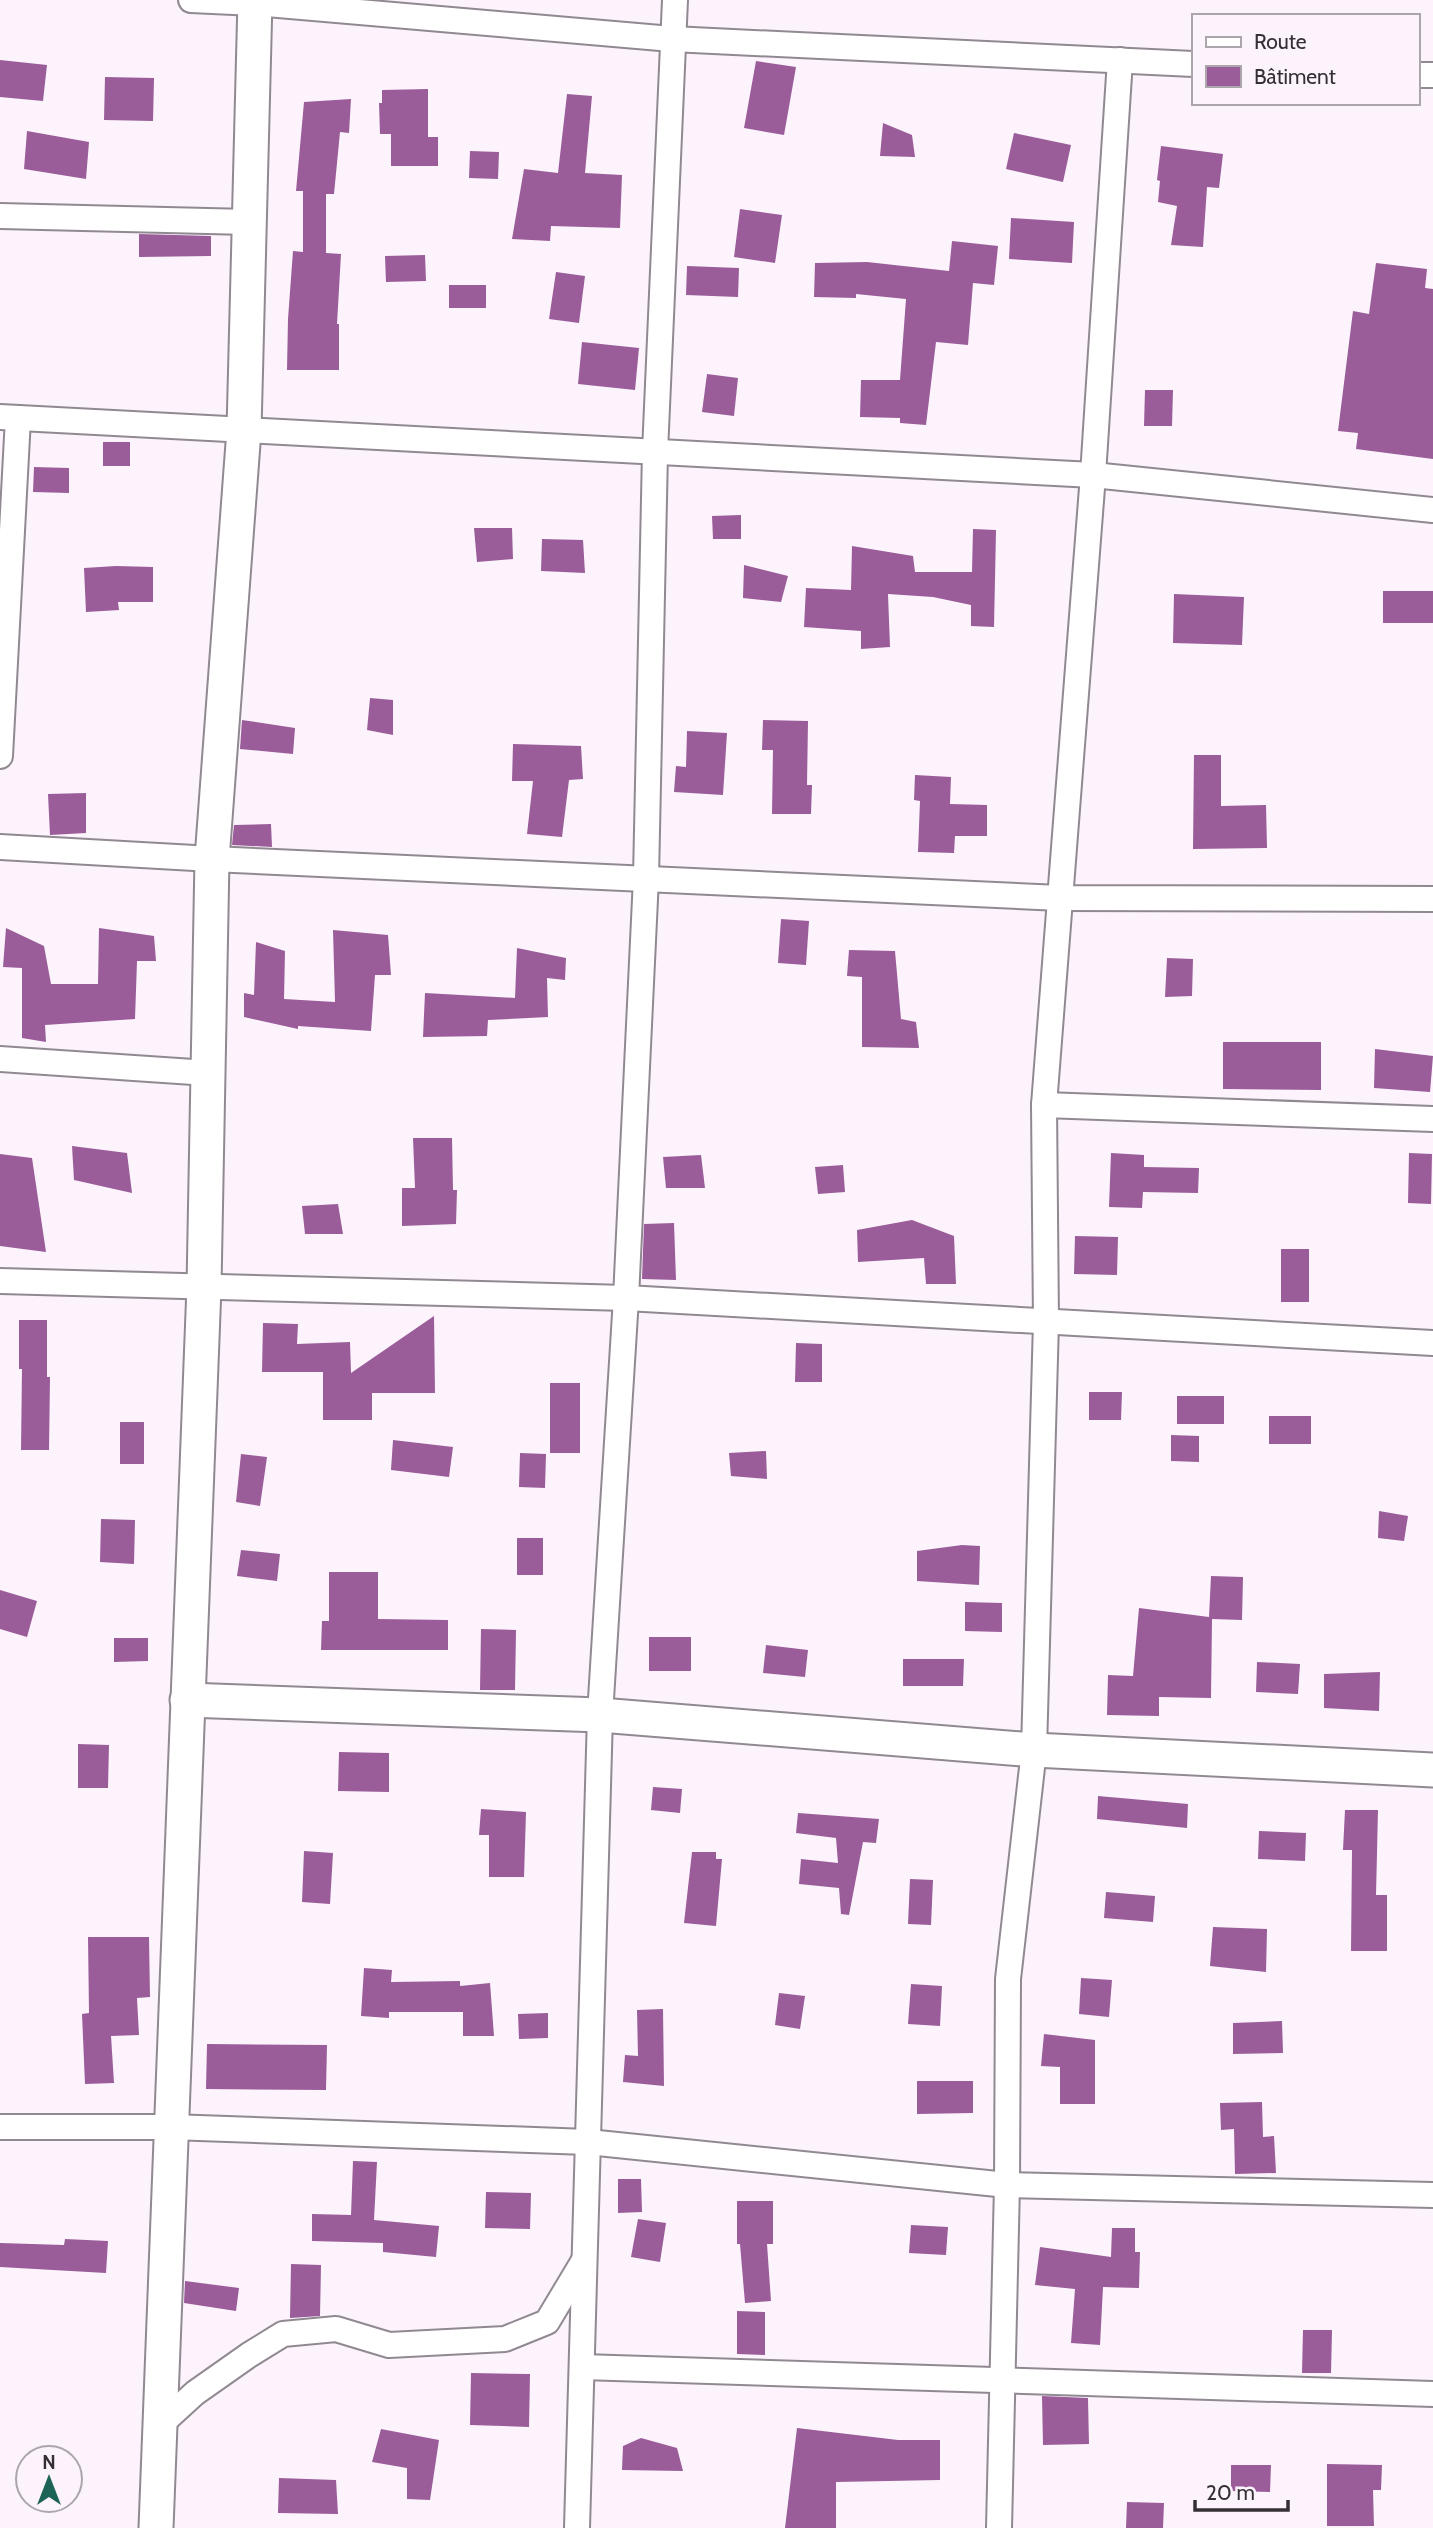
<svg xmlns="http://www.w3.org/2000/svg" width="1433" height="2528" font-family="Cabin,sans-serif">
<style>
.building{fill:#9a5d99}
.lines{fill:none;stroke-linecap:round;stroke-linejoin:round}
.street-casing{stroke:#918991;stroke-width:28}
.secondary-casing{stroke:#918991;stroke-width:37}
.street{stroke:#fff;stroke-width:24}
.secondary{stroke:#fff;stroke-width:33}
</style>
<rect width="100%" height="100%" fill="#fcf3fc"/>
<g class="building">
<polygon points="0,60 47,65 43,101 0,97"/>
<polygon points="756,61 796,67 784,135 744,128"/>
<polygon points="105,77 154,78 153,121 104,120"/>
<polygon points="428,89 428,137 438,137 438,166 391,166 391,134 380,134 379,103 382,103 382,90"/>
<polygon points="567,94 592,96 585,173 622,175 620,228 551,226 550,241 512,239 524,169 558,173"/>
<polygon points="351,99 349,133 340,132 334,194 326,194 326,253 341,254 337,324 339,324 339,370 287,370 288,319 293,251 303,252 303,191 296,191 304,102"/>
<polygon points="883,123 912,135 915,157 880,156"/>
<polygon points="27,131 89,142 86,179 24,169"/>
<polygon points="1014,133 1071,145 1063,182 1006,169"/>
<polygon points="1161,146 1223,154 1219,188 1207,187 1203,247 1171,245 1177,206 1158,202 1160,181 1157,180"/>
<polygon points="470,151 499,152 498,179 469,178"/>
<polygon points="740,209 782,215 775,263 734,257"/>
<polygon points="1011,218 1074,222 1072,263 1009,259"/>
<polygon points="139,234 211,236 211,256 139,257"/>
<polygon points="952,241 998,246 994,285 973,283 968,345 936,342 926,425 900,423 900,418 860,417 861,380 900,380 906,299 856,294 856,298 814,297 815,263 867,262 949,271"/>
<polygon points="425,255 426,281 386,282 385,256"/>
<polygon points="1376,263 1427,269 1425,288 1433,289 1433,459 1356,449 1358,433 1338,431 1353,311 1369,314"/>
<polygon points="687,266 739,268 738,297 686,295"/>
<polygon points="556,272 585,276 579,323 549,319"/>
<rect x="449" y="285" width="37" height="23"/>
<polygon points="582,342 639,348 635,390 578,384"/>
<polygon points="707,374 738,378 734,416 702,412"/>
<polygon points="1145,390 1173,390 1172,426 1144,426"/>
<rect x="103" y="442" width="27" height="24"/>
<polygon points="34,467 69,468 69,493 33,492"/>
<polygon points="741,515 741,539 713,539 712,516"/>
<polygon points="474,528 512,528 513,559 477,562"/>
<polygon points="973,529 996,530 994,627 971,626 971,605 933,597 888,594 890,647 861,649 861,631 804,627 806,588 851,590 852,546 913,556 915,572 972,572"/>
<polygon points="542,539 583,540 585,573 541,571"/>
<polygon points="744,565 788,576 781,602 743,598"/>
<polygon points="116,566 153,567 153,602 118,602 119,610 86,612 84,568"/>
<rect x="1383" y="591" width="50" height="32"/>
<polygon points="1174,594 1244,597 1242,645 1173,643"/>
<polygon points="370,698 393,700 393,735 367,730"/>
<polygon points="242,720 295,728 293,754 240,749"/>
<polygon points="763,720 808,721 807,785 812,785 811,814 772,814 773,750 762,750"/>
<polygon points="687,731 727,733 723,795 674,792 676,766 686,767"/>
<polygon points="513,744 581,746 583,779 569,780 562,837 527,834 533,781 512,781"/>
<polygon points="1194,755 1221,755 1221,806 1266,805 1267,848 1193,849"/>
<polygon points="915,775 951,777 950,804 987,805 987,836 955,836 954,853 918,852 920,801 914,800"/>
<polygon points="86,793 86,833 50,835 48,794"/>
<polygon points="271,824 272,847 232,845 234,825"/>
<polygon points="781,919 809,921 806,965 778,963"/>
<polygon points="6,928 44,946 51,984 98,984 99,928 154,936 156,961 137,961 135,1019 45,1025 46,1042 22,1038 22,968 3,967"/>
<polygon points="333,930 388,935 391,975 375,975 371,1031 298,1026 298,1029 244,1017 244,993 254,995 256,942 285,951 284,999 335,1002"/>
<polygon points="517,948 566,958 565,980 547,978 548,1017 488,1020 487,1036 423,1037 425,993 515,998"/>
<polygon points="849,950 895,951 901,1019 916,1022 919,1048 862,1047 862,977 847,976"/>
<polygon points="1167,958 1193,959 1192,996 1165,997"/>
<polygon points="1223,1042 1321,1042 1321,1090 1223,1089"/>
<polygon points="1375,1049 1433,1056 1430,1092 1374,1088"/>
<polygon points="413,1138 452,1138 453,1190 457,1190 456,1224 402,1226 402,1188 415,1188"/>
<polygon points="72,1146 127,1153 132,1193 74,1180"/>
<polygon points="1111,1153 1144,1155 1144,1167 1199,1168 1198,1193 1143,1192 1142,1208 1109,1207"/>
<polygon points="1409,1153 1432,1154 1431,1204 1408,1203"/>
<polygon points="0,1154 32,1158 46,1252 0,1246"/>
<polygon points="701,1155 705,1188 666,1188 663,1157"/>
<polygon points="843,1165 845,1192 818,1194 815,1167"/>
<polygon points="338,1204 343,1234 305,1234 302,1206"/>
<polygon points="912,1220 954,1236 956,1284 926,1284 924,1258 858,1262 857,1230"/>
<polygon points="674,1223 676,1280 642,1279 644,1224"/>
<polygon points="1075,1236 1118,1237 1117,1275 1074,1274"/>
<rect x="1281" y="1249" width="28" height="53"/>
<polygon points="434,1316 435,1393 372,1393 372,1420 323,1420 323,1372 262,1372 263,1323 298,1324 297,1344 350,1342 351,1373"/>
<polygon points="19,1320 47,1320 47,1377 50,1377 49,1450 21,1450 22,1369 19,1369"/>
<polygon points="796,1343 822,1344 822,1382 795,1382"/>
<rect x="550" y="1383" width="30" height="70"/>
<polygon points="1089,1392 1122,1392 1121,1420 1089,1420"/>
<rect x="1177" y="1396" width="47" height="28"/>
<rect x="1269" y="1416" width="42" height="28"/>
<rect x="120" y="1422" width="24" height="42"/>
<polygon points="1171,1435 1199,1436 1199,1462 1171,1461"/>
<polygon points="393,1440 453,1447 449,1477 391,1470"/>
<polygon points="766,1451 767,1479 731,1476 729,1453"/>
<polygon points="520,1453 546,1454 545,1488 519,1487"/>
<polygon points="241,1454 267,1457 260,1506 236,1502"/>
<polygon points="1379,1511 1408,1516 1404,1541 1378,1538"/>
<polygon points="101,1519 135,1520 134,1564 100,1562"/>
<rect x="517" y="1538" width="26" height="37"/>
<polygon points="962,1545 980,1546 979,1585 917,1581 917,1551"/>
<polygon points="241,1550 280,1554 277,1581 237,1576"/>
<polygon points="329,1572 378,1572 378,1619 448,1620 448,1650 321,1650 322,1621 329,1621"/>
<polygon points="1211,1576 1243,1577 1242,1620 1212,1619 1211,1698 1159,1697 1159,1716 1107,1715 1108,1675 1133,1676 1139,1608 1209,1617"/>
<polygon points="0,1590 37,1601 27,1637 0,1629"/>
<polygon points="965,1602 1002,1603 1002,1632 965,1631"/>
<polygon points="481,1629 516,1630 515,1690 480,1690"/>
<rect x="649" y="1637" width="42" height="34"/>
<polygon points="114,1638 148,1638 148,1661 114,1662"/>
<polygon points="766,1645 808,1650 805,1677 763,1673"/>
<polygon points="903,1659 964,1659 963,1686 903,1686"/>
<polygon points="1257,1662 1300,1664 1298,1694 1256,1692"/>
<polygon points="1380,1672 1379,1711 1324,1708 1324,1674"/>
<polygon points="78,1744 109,1745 108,1788 78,1788"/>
<polygon points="339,1752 389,1753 389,1792 338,1791"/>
<polygon points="653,1787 682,1789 680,1813 651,1810"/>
<polygon points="1098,1796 1188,1804 1187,1828 1097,1819"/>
<polygon points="481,1809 526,1812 524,1877 489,1877 489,1835 479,1835"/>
<polygon points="1345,1810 1378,1810 1376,1895 1387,1895 1387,1951 1351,1951 1352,1850 1343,1850"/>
<polygon points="798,1813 879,1819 876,1843 863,1842 849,1915 841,1914 839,1888 799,1884 801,1859 838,1863 836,1838 796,1833"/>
<polygon points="1259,1831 1306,1833 1305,1861 1258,1859"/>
<polygon points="304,1851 333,1853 330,1904 302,1902"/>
<polygon points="692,1852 716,1852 716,1859 722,1859 716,1926 684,1923"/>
<polygon points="910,1879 933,1880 931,1925 908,1924"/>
<polygon points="1106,1892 1155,1896 1153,1922 1104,1918"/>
<polygon points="1213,1927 1267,1929 1266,1972 1210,1966"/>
<polygon points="88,1937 149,1937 150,1997 137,1998 139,2035 111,2036 114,2083 85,2084 82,2014 89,2013"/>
<polygon points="364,1968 392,1970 391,1982 460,1981 460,1986 490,1983 494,2036 463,2036 463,2012 389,2012 389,2018 361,2016"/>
<polygon points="1081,1978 1112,1980 1109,2017 1079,2014"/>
<polygon points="911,1984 942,1986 940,2026 908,2024"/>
<polygon points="779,1993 805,1996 800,2029 775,2025"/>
<polygon points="663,2009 664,2086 623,2082 625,2055 638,2056 637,2010"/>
<polygon points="548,2013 548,2038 519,2039 518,2014"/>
<polygon points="1282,2021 1283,2053 1233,2054 1233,2023"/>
<polygon points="1044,2034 1095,2040 1095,2104 1060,2104 1060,2067 1041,2066"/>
<polygon points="207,2044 327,2045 326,2090 206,2089"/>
<polygon points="917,2081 973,2081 973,2113 917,2114"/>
<polygon points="1262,2102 1263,2137 1274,2136 1276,2173 1235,2174 1234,2129 1221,2130 1220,2103"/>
<polygon points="353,2161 377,2162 374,2220 439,2226 436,2257 383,2252 383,2243 312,2241 312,2214 351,2215"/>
<polygon points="618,2179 641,2179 642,2212 618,2213"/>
<polygon points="486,2192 531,2193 530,2229 485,2228"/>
<polygon points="737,2201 773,2201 773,2244 767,2244 771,2301 745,2303 740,2244 737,2244"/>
<polygon points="638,2219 666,2223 660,2262 631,2257"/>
<polygon points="911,2225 948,2227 946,2255 909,2253"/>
<polygon points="1112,2228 1135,2228 1135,2252 1140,2252 1139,2288 1103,2287 1100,2345 1071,2343 1075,2289 1035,2285 1040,2247 1111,2257"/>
<polygon points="65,2239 108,2241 106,2273 0,2267 0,2243 64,2245"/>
<polygon points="291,2264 321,2265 320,2316 290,2318"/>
<polygon points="185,2281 239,2288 236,2311 184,2303"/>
<polygon points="737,2311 765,2312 765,2355 737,2354"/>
<polygon points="1303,2330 1332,2330 1331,2373 1302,2373"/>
<polygon points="471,2373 530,2374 529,2427 470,2425"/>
<polygon points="1042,2396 1088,2398 1089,2444 1043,2445"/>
<polygon points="797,2428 898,2440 940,2440 940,2480 836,2482 836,2528 785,2528"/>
<polygon points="381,2429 439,2440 430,2500 407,2499 407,2468 372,2462"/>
<polygon points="641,2438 677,2448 683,2471 622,2470 623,2446"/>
<polygon points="1327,2464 1382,2465 1381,2490 1373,2490 1374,2526 1327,2526"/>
<polygon points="1231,2465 1271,2465 1270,2492 1231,2491"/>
<polygon points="279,2478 336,2480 338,2514 278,2513"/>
<polygon points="1127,2502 1164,2503 1163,2528 1126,2528"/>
</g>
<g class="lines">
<defs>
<g id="street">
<polyline points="191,0 255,3 672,39 1193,64"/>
<polyline points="1417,75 1433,75"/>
<polyline points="0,216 249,222"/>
<polyline points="0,417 1093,475 1433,510"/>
<polyline points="0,756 18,418"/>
<polyline points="0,847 212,859 1060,898 1433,899"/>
<polyline points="0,1059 208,1073"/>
<polyline points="1044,1105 1433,1119"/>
<polyline points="0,1281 626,1298 1433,1343"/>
<polyline points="0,2127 170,2127 588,2142 1007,2185 1433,2195"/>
<polyline points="582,2367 1433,2394"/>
<polyline points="160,2425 195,2393 249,2355 283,2334 336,2329 389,2345 505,2339 547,2322 583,2262"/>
<polyline points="577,2528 600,1715 626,1298 646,878 655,452 675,0"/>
<polyline points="999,2528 1007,2185 1008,1979 1034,1750 1046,1322 1044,1105 1093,475 1120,60"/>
</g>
<g id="secondary">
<polyline points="187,1700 600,1715 1034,1750 1433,1770"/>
<polyline points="156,2528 204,1287 212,859 244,430 255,0"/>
</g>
</defs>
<use href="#street" class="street-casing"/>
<use href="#secondary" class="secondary-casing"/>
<use href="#street" class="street"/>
<use href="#secondary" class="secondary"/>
</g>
<rect x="1192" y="14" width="228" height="91" fill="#fcf3fc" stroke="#aca5ac" stroke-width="2"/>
<rect x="1206" y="37" width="35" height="10" fill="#ffffff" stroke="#aca5ac" stroke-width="2"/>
<text x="1254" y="49" font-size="21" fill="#343034">Route</text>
<rect x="1206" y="66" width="35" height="21" fill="#9a5d99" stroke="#aca5ac" stroke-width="2"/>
<text x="1254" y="84" font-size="21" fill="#343034">Bâtiment</text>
<g transform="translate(49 2479)"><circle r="33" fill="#fcf3fc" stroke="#aca5ac" stroke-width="2"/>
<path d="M0-5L12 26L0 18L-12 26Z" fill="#1e6456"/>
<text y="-10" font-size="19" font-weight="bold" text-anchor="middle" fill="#343034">N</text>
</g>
<path d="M1195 2500v10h93v-10" fill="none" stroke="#343034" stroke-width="3.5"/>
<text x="1206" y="2500" font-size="21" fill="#343034" stroke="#fcf3fc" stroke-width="5" paint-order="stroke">20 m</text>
</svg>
